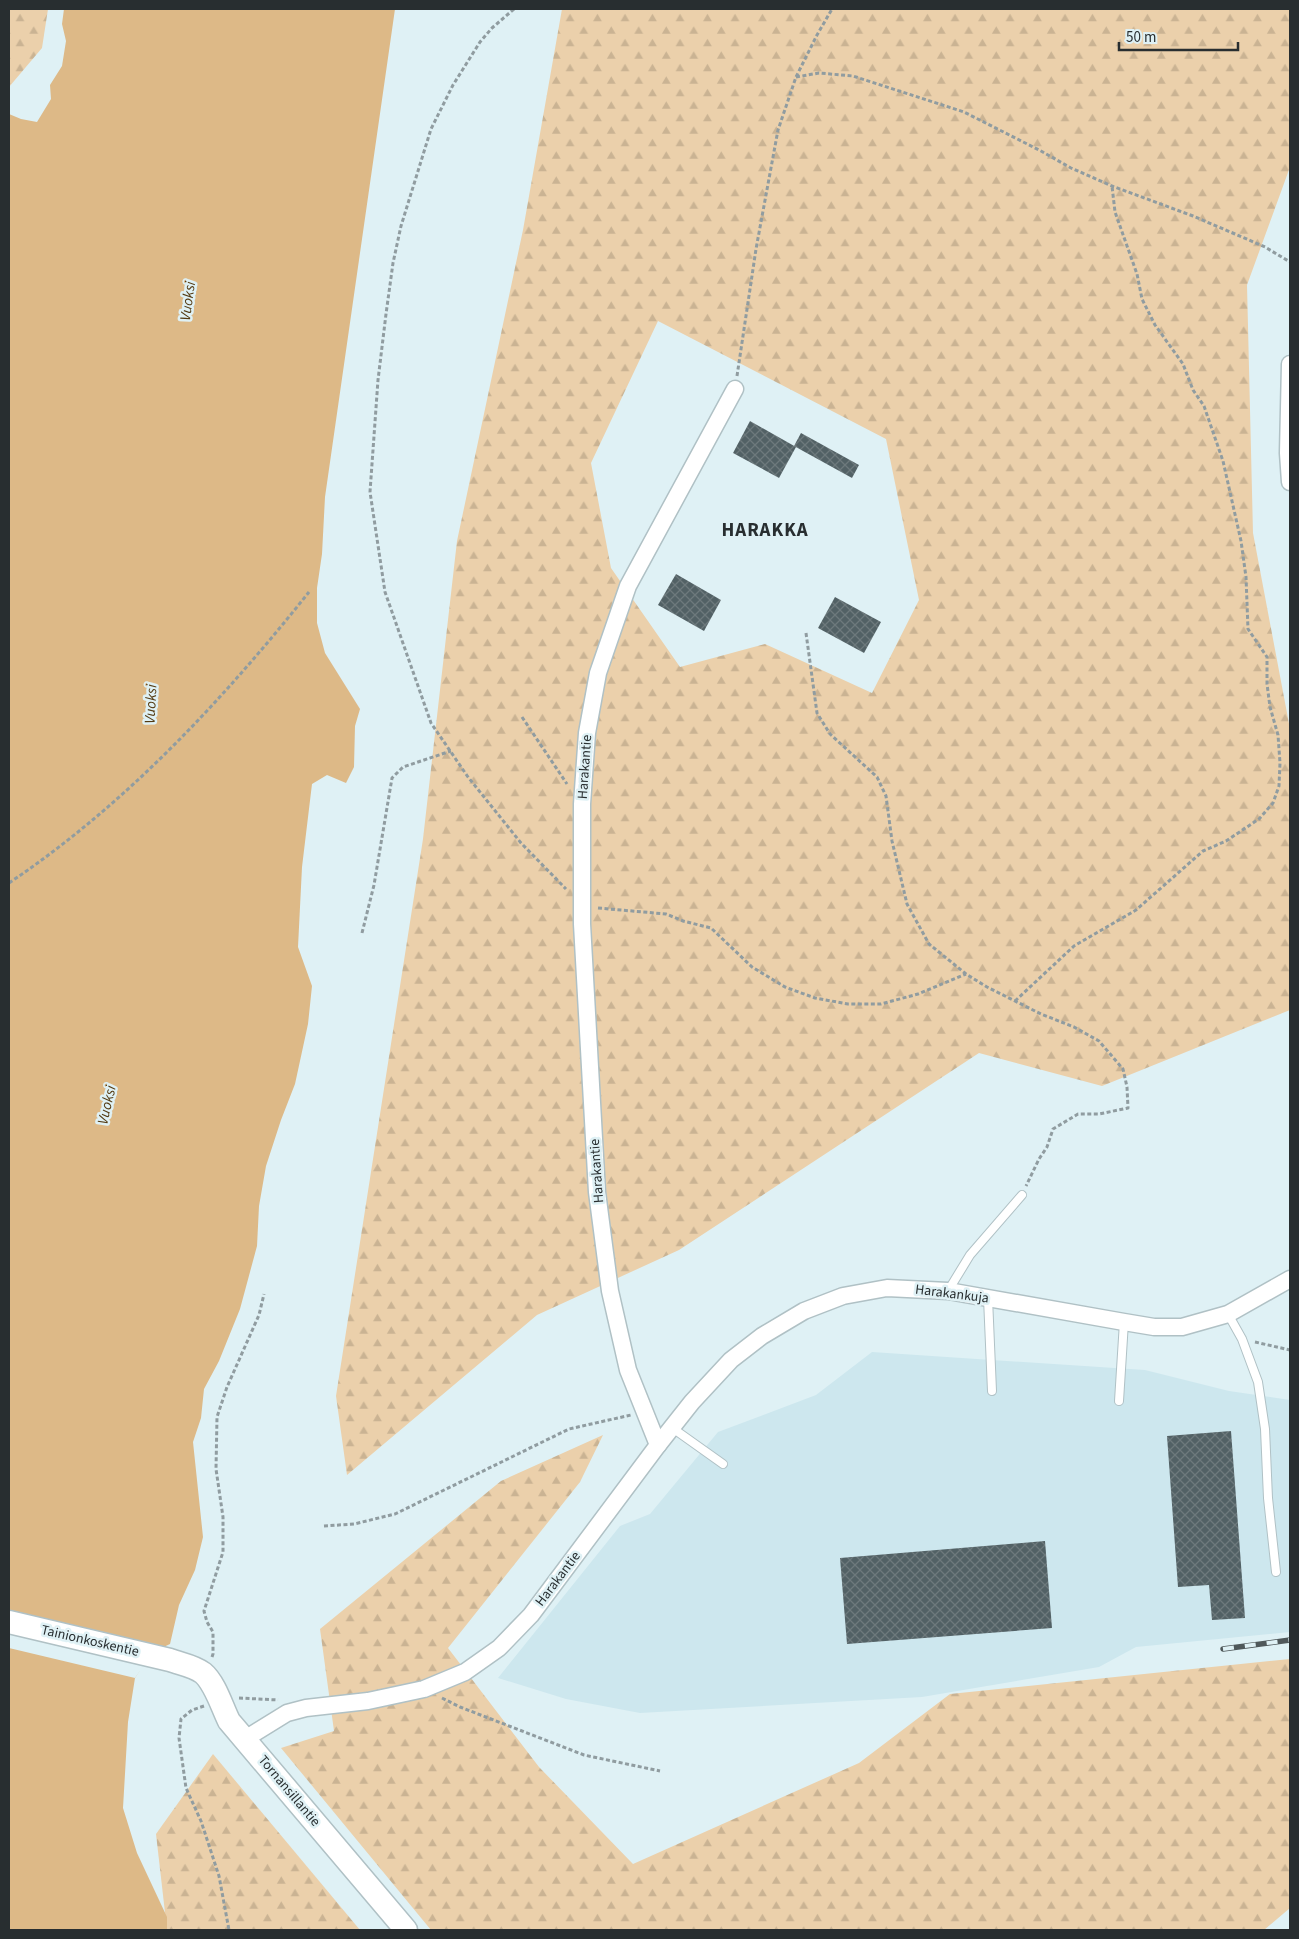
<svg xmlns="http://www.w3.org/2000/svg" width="1299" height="1939" font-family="'Source Sans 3',sans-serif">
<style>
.built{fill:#cde7ee}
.forest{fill:url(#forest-firs);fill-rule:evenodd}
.water{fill:#ddb987}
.pier{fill:#dff1f5}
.building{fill:url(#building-cross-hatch)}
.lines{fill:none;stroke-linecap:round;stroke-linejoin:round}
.lane-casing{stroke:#b0c1c5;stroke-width:10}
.street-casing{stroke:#b0c1c5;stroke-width:19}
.secondary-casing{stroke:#b0c1c5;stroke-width:25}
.path{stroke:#909ca0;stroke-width:3;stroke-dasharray:4 2.5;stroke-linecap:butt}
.lane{stroke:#fff;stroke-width:8}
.street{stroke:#fff;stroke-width:16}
.secondary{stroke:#fff;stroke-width:22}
.rail-casing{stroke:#4f585a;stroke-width:5.5}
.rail{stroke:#dff1f5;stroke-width:4;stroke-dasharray:11;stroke-linecap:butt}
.labels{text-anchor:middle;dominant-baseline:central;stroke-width:5;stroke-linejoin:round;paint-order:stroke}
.street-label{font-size:14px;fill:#282e30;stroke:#dff1f5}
.water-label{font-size:15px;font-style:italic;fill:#543b13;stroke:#dff1f5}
.district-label{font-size:19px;font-weight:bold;letter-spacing:1px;fill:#282e30;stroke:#dff1f5}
</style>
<defs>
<pattern id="forest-firs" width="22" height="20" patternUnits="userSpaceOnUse" patternTransform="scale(1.25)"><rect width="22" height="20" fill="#ebd0ab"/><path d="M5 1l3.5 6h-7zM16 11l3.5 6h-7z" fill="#cab393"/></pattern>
<pattern id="building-cross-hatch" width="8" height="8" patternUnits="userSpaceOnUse" patternTransform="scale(1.25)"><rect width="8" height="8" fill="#526165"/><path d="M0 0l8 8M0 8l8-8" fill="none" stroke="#6d797c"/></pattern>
</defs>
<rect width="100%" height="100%" fill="#dff1f5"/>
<polygon class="built" points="872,1352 1145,1370 1229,1391 1290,1400 1290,1632 1136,1647 1099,1667 922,1697 640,1713 566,1699 498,1678 620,1526 650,1514 718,1432 816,1395"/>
<g class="forest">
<polygon points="9,9 48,9 42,48 9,87"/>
<path d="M562 9H1290V167L1247 285 1253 533 1290 729V1010L1102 1086 979 1053 679 1250 537 1315 347 1475 336 1396 423 839 457 541 523 230ZM658 321 886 439 919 600 872 693 765 644 680 667 611 568 591 463Z"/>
<polygon points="603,1435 580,1482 448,1648 539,1767 633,1864 859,1763 950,1694 1290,1659 1290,1908 1264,1930 431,1930 281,1748 334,1731 320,1629 501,1481"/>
<polygon points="213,1754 360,1930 167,1930 156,1834"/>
</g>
<polygon class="water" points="64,9 395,9 325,497 322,554 317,588 317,623 325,653 360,709 355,726 354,767 346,783 327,775 312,784 302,867 298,947 312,986 308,1024 295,1084 281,1120 266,1166 259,1206 257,1246 240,1309 219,1361 204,1389 201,1418 193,1442 203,1537 195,1570 179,1605 170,1644 151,1653 135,1678 128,1722 123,1808 137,1853 167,1917 167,1930 9,1930 9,114 21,119 37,122 51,99 50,85 62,66 66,41 62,24"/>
<polygon class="pier" points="9,1613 153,1655 143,1671 140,1671 135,1678 9,1648"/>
<g class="building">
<polygon points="750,421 796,447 779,478 733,453"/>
<polygon points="801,433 859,465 852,478 794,446"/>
<polygon points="676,574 721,600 704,631 658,605"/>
<polygon points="835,597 881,622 864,653 818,628"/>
<polygon points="1231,1431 1245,1618 1212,1620 1209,1585 1178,1587 1167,1436"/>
<polygon points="1045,1541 1052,1628 847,1644 840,1558"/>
</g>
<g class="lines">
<defs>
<g id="lane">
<polyline points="948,1291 970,1255 1022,1195"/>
<polyline points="988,1298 992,1391"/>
<polyline points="1228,1314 1242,1339 1258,1382 1265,1429 1268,1498 1276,1572"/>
<polyline points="1119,1401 1124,1322"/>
<polyline points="671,1427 723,1464"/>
</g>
<g id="street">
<polyline points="1290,364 1288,453 1290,482"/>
<polyline points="658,1445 692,1402 731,1360 762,1336 804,1311 843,1296 887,1288 948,1291 1124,1322 1154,1327 1182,1327 1228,1314 1290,1279"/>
<polyline points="245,1739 287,1713 306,1708 368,1701 424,1689 465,1672 499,1648 531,1615 658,1445 628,1370 610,1291 597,1192 582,924 582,804 587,733 598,673 628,586 735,389"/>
</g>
<path id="secondary" d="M9 1622 170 1660C181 1664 194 1666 203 1673 215 1683 222 1707 229 1721L406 1930"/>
</defs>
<use href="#lane" class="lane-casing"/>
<use href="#street" class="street-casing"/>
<use href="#secondary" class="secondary-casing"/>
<g class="path">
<polyline points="514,9 492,28 480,42 453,85 431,129 401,226 393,263 386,314 378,380 370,492 385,592 431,723 468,777 521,843 566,889"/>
<polyline points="796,77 819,73 853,76 964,112 1041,151 1071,168 1112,186 1193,216 1235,234 1265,247 1290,262"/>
<polyline points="737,376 756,249 778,130 796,77 817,35 832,9"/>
<polyline points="806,633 817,713 830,734 877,777 886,796 892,841 907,904 929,944 966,974 987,987 1041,1014 1074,1027 1099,1041 1123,1069 1127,1087 1128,1108 1099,1114 1078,1114 1053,1129 1047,1147 1039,1159 1026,1186"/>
<polyline points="522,717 567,784"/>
<path d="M9 883C125 805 222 701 309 592"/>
<polyline points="598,908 666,914 683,921 711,928 752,967 785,987 815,998 848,1004 881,1004 918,994 966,974"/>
<polyline points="362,933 374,885 392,778 403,767 451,751"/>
<polyline points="1015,1001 1074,946 1136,910 1203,851 1226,841 1259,819 1273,803 1279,786 1280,763 1278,735 1270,707 1267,684 1267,657 1248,629 1246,577 1241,541 1223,461 1204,406 1193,390 1183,364 1155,325 1142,299 1137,274 1115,212 1112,186"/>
<polyline points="1255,1342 1290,1350"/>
<polyline points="324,1526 354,1524 395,1514 569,1429 631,1415"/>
<polyline points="212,1657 213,1654 213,1632 207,1622 204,1611 223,1552 223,1517 216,1469 217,1417 227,1387 259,1315 264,1294"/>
<polyline points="239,1698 278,1700"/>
<polyline points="442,1698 460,1707 584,1755 660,1771"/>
<polyline points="204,1706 192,1710 181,1719 179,1738 186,1788 201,1821 219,1876 229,1930"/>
</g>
<use href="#lane" class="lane"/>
<use href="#street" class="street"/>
<use href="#secondary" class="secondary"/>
<defs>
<polyline id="rail" points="1223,1649 1290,1640"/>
</defs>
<use href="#rail" class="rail-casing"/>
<use href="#rail" class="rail"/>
</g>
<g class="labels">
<g class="street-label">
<text transform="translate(585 767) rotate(-86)">Harakantie</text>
<text transform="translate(597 1171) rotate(-94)">Harakantie</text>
<text transform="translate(952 1294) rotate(7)">Harakankuja</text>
<text transform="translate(558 1579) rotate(-53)">Harakantie</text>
<text transform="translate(90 1641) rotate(13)">Tainionkoskentie</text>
<text transform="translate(289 1791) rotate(50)">Tornansillantie</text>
</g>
<g class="water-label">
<text transform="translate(188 301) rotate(-82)">Vuoksi</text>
<text transform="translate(151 704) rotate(-87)">Vuoksi</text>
<text transform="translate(107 1105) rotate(-77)">Vuoksi</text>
</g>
<g class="district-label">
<text x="765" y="530">HARAKKA</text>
</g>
</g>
<rect width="1299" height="1939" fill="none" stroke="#282e30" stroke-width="20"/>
<path d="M1119 42v8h119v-8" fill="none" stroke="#282e30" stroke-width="2.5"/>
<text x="1126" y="42" font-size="15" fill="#282e30" stroke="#dff1f5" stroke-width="4" paint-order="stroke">50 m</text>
</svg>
